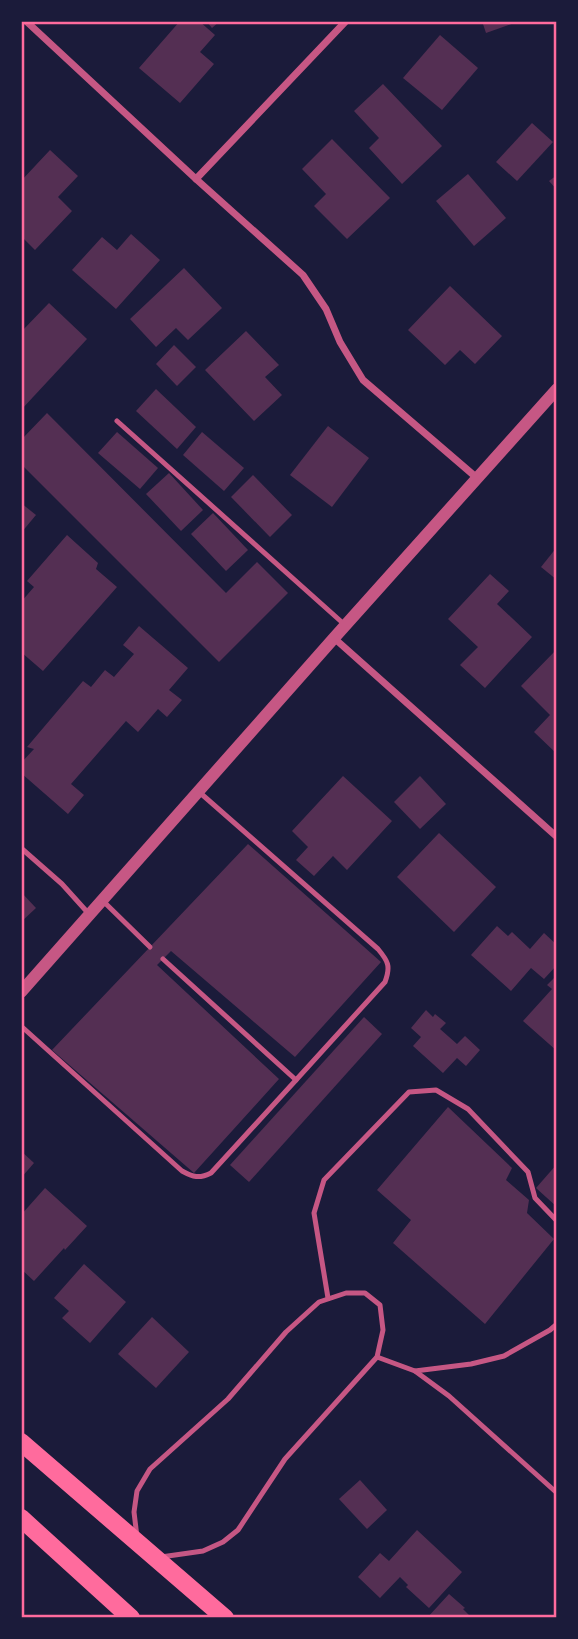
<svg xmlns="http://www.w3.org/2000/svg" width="578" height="1639" font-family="Signika,sans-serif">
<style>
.building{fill:#542f53}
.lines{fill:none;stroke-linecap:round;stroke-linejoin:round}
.service{stroke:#c65784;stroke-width:5}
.minor{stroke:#c65784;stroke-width:7}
.tertiary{stroke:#c65784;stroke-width:12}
.primary{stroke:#ff6b9d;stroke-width:18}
.neatline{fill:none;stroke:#ff6b9d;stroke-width:2.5}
</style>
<rect width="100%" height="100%" fill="#1b1b3a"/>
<g class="building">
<polygon points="180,21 199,21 215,35 200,52 214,64 180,103 139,68"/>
<polygon points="206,21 220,21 212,28"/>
<polygon points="482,21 520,21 486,33"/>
<polygon points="440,35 478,68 442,110 403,78"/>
<polygon points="383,84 442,146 402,184 369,148 379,138 354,111"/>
<polygon points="532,123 553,142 517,181 496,162"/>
<polygon points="332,139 390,198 347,239 314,206 326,194 302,169"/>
<polygon points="50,150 78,176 58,197 72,211 35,250 21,236 21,181"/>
<polygon points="468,174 506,218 474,246 436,201"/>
<polygon points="557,175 557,190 549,181"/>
<polygon points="131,234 160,260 116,309 72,270 102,237 117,250"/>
<polygon points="184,268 222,308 188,340 176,328 156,347 130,319"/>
<polygon points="450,286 502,336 475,364 460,350 445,365 408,330"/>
<polygon points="49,303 87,339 21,410 21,332"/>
<polygon points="246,331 279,365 265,377 282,395 254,421 205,370"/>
<polygon points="174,345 196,367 177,386 156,364"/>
<polygon points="156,389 196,427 177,449 136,411"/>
<polygon points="47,413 226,593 257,562 288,593 219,662 21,464 21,440"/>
<polygon points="328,426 369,458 332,507 290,475"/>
<polygon points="117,432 158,468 140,489 98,453"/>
<polygon points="202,432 244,468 224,491 183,455"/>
<polygon points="169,473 203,510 181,531 146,494"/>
<polygon points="253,475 292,515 270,537 231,497"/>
<polygon points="21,503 36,515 21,533"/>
<polygon points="213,513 248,550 226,571 191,534"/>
<polygon points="67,535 98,563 96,569 117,587 43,671 21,652 21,602 34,587 27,581"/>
<polygon points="557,547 557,580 541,567"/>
<polygon points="490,574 509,591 497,604 532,637 485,688 460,665 478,647 448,619"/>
<polygon points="139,626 188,668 169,690 182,700 167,717 158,709 138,732 126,721 71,784 84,795 68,814 21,773 21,763 34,749 27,747 83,681 91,687 105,670 114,677 134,654 123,645"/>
<polygon points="557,649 557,754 534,732 550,715 521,686"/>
<polygon points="343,776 392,821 347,870 333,856 314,876 296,860 308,847 292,831"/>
<polygon points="420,776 446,804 420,829 394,802"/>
<polygon points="439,833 496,887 454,932 397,877"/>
<polygon points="248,844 381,962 295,1057 171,951 157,965 279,1079 194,1173 52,1050"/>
<polygon points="21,892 36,908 21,922"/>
<polygon points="497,926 508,936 512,932 530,949 544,933 557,945 557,965 544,979 531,968 511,991 471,955"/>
<polygon points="557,975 557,1051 523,1021 552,989 547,985"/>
<polygon points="426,1010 433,1017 435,1014 446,1023 440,1029 457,1044 465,1036 480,1050 466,1066 457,1058 443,1073 413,1046 421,1037 411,1028"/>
<polygon points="364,1017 382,1034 249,1182 230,1165"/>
<polygon points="448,1107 512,1168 506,1180 529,1200 527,1213 554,1239 485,1324 393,1243 411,1220 377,1190"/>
<polygon points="21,1151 34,1163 21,1178"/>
<polygon points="557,1164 557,1207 536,1188"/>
<polygon points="45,1188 87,1226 65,1250 64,1248 34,1281 21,1269 21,1215"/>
<polygon points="84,1264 126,1302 90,1343 62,1318 69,1311 54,1298"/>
<polygon points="152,1317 189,1352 156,1388 118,1354"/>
<polygon points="360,1480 387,1510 367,1529 339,1499"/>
<polygon points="417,1530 462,1572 429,1608 406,1587 408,1585 400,1577 380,1598 358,1577 380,1553 389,1561"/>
<polygon points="449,1594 465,1608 463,1609 472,1618 427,1618"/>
</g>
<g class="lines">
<g class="service">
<polyline points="117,421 345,625"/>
<polyline points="21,848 62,884 89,914"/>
<polyline points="102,900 150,947"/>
<path d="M163 959 296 1080 385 982C391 966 388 961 378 949L198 791"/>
<path d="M21 1026 182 1171C193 1177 199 1179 211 1173L296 1080"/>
<polyline points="328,1298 314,1213 324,1180 409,1092 436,1090 468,1109 528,1172 535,1198 557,1221"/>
<polyline points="377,1357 415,1371 449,1396 557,1493"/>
<polyline points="415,1371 471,1364 504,1356 550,1330 557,1324"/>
<polyline points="137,1537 134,1512 137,1491 150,1469 228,1399 286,1332 319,1302 346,1293 365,1293 380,1305 383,1330 377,1357 285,1459 238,1530 223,1542 203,1551 161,1557"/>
</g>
<g class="minor">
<polyline points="26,21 196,179 303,275 326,309 340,342 363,380 477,478"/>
<polyline points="196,179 346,21"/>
<polyline points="334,638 557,837"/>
</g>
<polyline class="tertiary" points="21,992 334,638 557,389"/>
<g class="primary">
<polyline points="21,1442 225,1618"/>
<polyline points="21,1518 131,1618"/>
</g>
</g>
<rect width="578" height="1639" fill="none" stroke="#1b1b3a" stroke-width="46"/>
<rect x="23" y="23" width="532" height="1593" class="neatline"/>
</svg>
